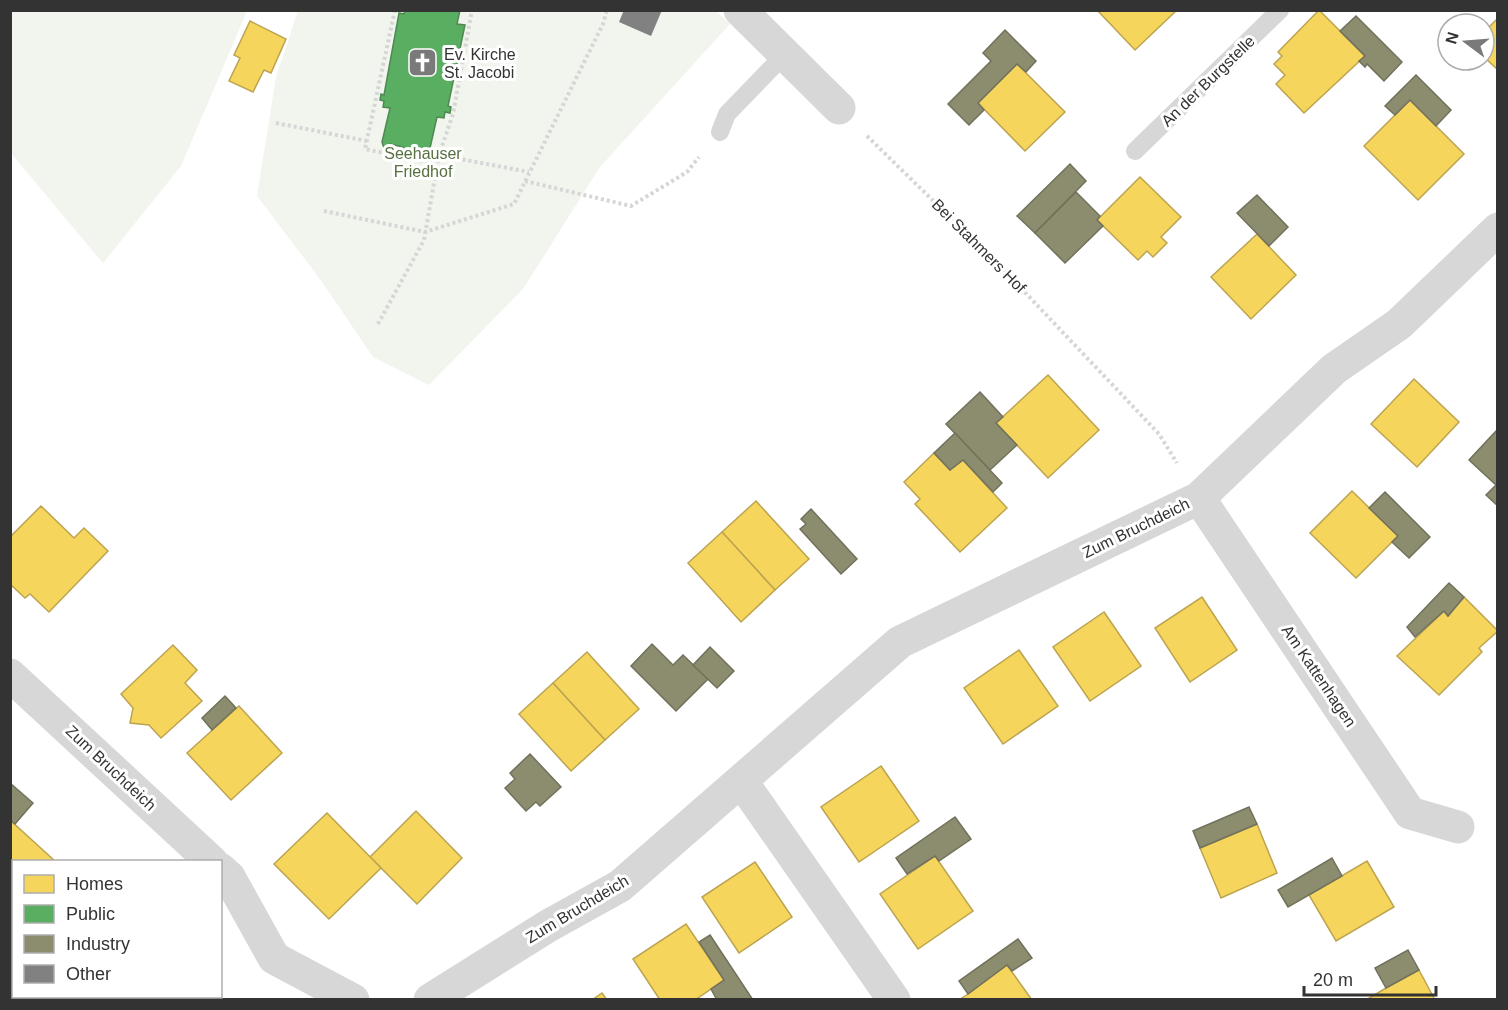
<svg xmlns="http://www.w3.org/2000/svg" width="1508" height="1010" font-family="Helvetica,sans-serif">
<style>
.green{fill:#f1f5ed}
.homes{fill:#f6d55c;stroke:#bca450;stroke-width:1.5}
.public{fill:#5aae61;stroke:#4e8953;stroke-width:1.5}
.industry{fill:#8c8c6e;stroke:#71715c;stroke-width:1.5}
.building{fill:#818181}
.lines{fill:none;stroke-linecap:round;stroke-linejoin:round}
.path{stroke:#d6d6d6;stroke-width:4;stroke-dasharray:3 3;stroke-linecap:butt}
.service{stroke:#d7d7d7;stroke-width:18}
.minor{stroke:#d7d7d7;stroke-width:33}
.labels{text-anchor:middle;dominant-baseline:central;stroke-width:6;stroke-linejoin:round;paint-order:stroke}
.poi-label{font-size:16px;fill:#333;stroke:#fff;text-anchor:start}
.street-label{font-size:16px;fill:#333;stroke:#fff}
.park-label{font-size:16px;fill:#56703f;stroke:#fff}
</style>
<rect width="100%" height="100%" fill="#fff"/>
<g class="green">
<polygon points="715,10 730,24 600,167 523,289 429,385 373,357 320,279 257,196 276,77 298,11"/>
<polygon points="10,11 247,11 181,166 103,263 11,153"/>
</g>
<g class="homes">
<polygon points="1097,10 1177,10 1135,50"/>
<polygon points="1319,10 1365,56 1304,113 1276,84 1285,75 1274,64 1282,56 1278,52"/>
<polygon points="1498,18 1498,70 1484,57 1484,32"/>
<polygon points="250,21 286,39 271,73 264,70 253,92 229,81 240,58 234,55"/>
<polygon points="1017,64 1065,112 1025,151 978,103"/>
<polygon points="1410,100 1464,154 1418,200 1364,146"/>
<polygon points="1140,177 1181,217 1161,237 1167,243 1153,257 1147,251 1138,260 1097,220"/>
<polygon points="1257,234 1296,275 1251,319 1211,277"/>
<polygon points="1048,375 1099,430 1048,478 996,423"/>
<polygon points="1414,379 1459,422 1417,467 1371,424"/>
<polygon points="934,453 950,470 963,460 1007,508 960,552 915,504 920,499 904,482"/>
<polygon points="1352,491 1398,536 1356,578 1310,533"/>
<polygon points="756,501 809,559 775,590 722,532"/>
<polygon points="41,506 74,538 84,528 108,551 49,612 30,594 25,598 10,584 10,537"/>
<polygon points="722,532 775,590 741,622 688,563"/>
<polygon points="1202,597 1237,650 1190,682 1155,628"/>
<polygon points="1464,597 1498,631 1479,648 1482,652 1439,695 1397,656 1444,611 1448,616"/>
<polygon points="1104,612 1141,666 1090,701 1053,647"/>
<polygon points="173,645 197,670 185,683 202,701 161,738 149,725 130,723 133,708 121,694"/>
<polygon points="1019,650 1058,706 1003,744 964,688"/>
<polygon points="587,652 639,709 605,740 553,683"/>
<polygon points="553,683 605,740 571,771 519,714"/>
<polygon points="239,706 282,753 231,800 187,753"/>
<polygon points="881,766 919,821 859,862 821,807"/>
<polygon points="416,811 462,858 417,904 370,857"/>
<polygon points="327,813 381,868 329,919 274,864"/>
<polygon points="10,820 56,862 14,862 14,914 10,917"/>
<polygon points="1257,824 1277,873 1221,898 1200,848"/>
<polygon points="935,856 973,911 918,949 880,894"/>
<polygon points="1367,861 1394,907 1336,941 1309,895"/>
<polygon points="755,862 792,917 739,953 702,897"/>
<polygon points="686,924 724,980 695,1000 660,1000 633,959"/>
<polygon points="1007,965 1032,1000 959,1000 968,994"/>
<polygon points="1419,970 1435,1000 1366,1000 1386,988"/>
<polygon points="602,993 607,1000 592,1000"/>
<polygon points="117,996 156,996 153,1000 121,1000"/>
</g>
<polygon class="public" points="405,10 460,10 457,24 465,25 448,106 451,107 450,113 445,112 444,118 437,117 428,157 423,156 424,150 409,148 408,153 403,152 403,147 390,144 389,149 384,148 382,142 390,108 383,107 384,101 380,100 381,94 384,95 399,13 404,14"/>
<g class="industry">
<polygon points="1356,16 1402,62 1384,81 1367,64 1365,67 1359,61 1365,56 1340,31"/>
<polygon points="1005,30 1036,61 1026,72 1017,64 978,103 984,110 969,125 948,104 991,61 983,53"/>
<polygon points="1416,75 1451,110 1436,126 1410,100 1395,115 1385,106"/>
<polygon points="1070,164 1086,181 1035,233 1017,216"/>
<polygon points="1076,192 1100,216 1097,220 1103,226 1065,263 1035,233"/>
<polygon points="1257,195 1288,227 1269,246 1237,213"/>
<polygon points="980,392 1003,417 996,423 1017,445 990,470 946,424"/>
<polygon points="1498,429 1498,506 1486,495 1496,485 1469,460"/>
<polygon points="955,433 1002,483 993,492 963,460 950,470 934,453"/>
<polygon points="1385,492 1430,537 1409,558 1392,542 1398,536 1369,508"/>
<polygon points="811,509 857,559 841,574 800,529 806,524 801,519"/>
<polygon points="1449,583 1464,597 1448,616 1444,611 1415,637 1407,627"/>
<polygon points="652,644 673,665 683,655 708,679 676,711 631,666"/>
<polygon points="710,647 734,671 717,688 693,665"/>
<polygon points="225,696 236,708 212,730 202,718"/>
<polygon points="530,754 561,787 540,806 536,802 526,811 505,788 515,779 510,773"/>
<polygon points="10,783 33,803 15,824 10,820"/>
<polygon points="1249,807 1257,824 1200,848 1193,831"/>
<polygon points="955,817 971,839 939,861 935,856 907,874 896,858"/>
<polygon points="1332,858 1342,876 1288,907 1278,890"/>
<polygon points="710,935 753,1000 717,1000 711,989 724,980 699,942"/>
<polygon points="1018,939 1032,958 1012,971 1007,965 968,994 959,981"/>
<polygon points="1408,950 1419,970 1386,988 1375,968"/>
</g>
<polygon class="building" points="624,10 662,10 651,36 619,22"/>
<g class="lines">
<g class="path">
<polyline points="395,10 365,149 437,164"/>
<polyline points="276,123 367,141"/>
<polyline points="867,136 1001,267 1159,434 1177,463"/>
<polyline points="439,155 529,172"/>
<polyline points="525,181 631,206 687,172 699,157"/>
<polyline points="324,211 425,232 514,204 603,24 607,10"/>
<polyline points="378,324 424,240 439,155 453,114 472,10"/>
</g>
<g class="service">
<polyline points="720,132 727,114 786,53"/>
<polyline points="1135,151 1280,10"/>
</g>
<g class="minor">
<polyline points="740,10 839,108"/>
<polyline points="1199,498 1410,813 1458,827"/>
<polyline points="10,675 212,862"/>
<polyline points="742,782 894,1000"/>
<polyline points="220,869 229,877 274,958 353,1000"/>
<polyline points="430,1000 548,926 620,886 900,642 1199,498 1334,369 1399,324 1498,229"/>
</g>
</g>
<defs>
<symbol id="church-square" viewBox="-11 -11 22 22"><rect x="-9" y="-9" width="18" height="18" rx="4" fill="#7a7a7a" stroke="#fff"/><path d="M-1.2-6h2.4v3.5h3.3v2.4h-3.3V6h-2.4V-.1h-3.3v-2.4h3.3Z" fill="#fff"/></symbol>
</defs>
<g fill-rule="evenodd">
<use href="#church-square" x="406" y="46" width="33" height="33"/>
</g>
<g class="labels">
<g class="poi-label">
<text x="444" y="54">Ev. Kirche<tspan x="444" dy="18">St. Jacobi</tspan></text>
</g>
<g class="street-label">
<text transform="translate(1208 81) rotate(-44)">An der Burgstelle</text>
<text transform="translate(979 246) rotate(45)">Bei Stahmers Hof</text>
<text transform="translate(1136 528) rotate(-26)">Zum Bruchdeich</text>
<text transform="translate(1319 676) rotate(56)">Am Kattenhagen</text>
<text transform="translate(111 768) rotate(43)">Zum Bruchdeich</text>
<text transform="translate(577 909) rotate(-31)">Zum Bruchdeich</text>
</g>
<g class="park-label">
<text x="423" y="153">Seehauser<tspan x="423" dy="18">Friedhof</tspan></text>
</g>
</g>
<rect width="1508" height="1010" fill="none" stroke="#333333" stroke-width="24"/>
<rect x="12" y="860" width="210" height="138" fill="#ffffff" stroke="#adadad" stroke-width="1.5"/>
<rect x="24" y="875" width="30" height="18" fill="#f6d55c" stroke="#adadad" stroke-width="1.5"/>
<text x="66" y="890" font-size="18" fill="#333333">Homes</text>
<rect x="24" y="905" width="30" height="18" fill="#5aae61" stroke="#adadad" stroke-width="1.5"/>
<text x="66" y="920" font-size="18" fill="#333333">Public</text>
<rect x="24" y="935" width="30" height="18" fill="#8c8c6e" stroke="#adadad" stroke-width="1.5"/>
<text x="66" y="950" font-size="18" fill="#333333">Industry</text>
<rect x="24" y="965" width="30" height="18" fill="#818181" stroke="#adadad" stroke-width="1.5"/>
<text x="66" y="980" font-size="18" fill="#333333">Other</text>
<g transform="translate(1466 42) rotate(286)"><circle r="28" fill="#ffffff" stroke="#adadad" stroke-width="1.5"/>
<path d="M0-4.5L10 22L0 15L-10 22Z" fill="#7a7a7a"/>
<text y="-9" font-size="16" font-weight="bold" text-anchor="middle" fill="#333333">N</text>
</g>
<path d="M1304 986v9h132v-9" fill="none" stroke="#333333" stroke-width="3"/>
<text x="1313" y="986" font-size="18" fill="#333333" stroke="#ffffff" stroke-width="4.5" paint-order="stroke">20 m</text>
</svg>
